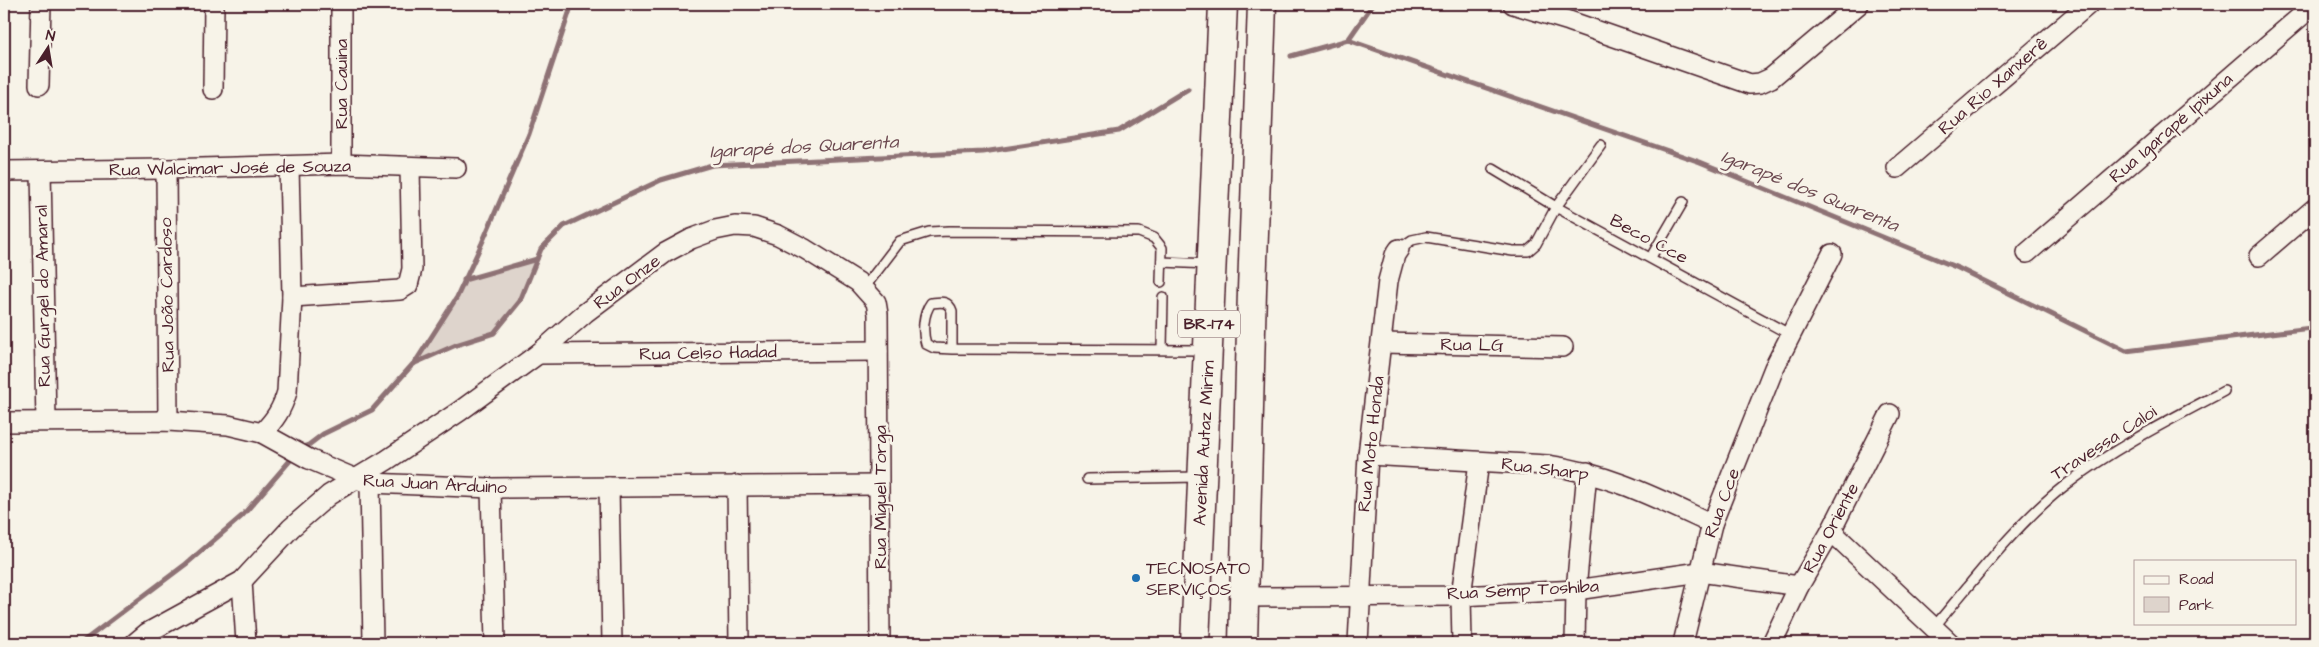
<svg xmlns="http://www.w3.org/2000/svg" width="2319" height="647" font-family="'Architects Daughter',sans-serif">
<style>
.green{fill:#ded4cc;stroke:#947a7c}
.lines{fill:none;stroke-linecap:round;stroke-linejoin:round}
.stream{stroke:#8e7275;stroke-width:5}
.service-casing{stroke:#4a1f2b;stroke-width:12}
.minor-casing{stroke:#4a1f2b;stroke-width:22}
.primary-casing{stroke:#4a1f2b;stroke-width:31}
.service{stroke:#f7f3e8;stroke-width:9}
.minor{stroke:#f7f3e8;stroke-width:19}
.primary{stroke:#f7f3e8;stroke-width:28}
.poi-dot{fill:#1f6fb2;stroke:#f7f3e8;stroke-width:2}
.labels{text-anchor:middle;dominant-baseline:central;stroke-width:5;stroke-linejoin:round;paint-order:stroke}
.shield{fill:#f7f3e8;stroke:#7e5f64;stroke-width:1}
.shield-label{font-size:16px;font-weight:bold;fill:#4a1f2b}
.street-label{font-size:18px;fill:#4a1f2b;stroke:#f7f3e8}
.poi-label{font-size:18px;fill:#4a1f2b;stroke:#f7f3e8;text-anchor:start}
.water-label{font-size:19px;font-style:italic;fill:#6c4950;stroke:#f7f3e8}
</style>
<rect width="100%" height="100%" fill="#f7f3e8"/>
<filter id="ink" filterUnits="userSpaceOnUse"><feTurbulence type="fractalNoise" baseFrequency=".02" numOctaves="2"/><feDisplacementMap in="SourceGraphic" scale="10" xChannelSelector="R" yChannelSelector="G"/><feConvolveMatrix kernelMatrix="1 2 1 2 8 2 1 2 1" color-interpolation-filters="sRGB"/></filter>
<g filter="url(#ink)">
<polygon class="green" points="537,259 520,301 494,333 456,345 413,364 457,297 464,280"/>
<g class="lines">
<g class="stream">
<polyline points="1348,40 1373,4"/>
<polyline points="1291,56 1348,40 1700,162 1958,268 2126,351 2311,328 2315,325"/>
<polyline points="464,280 537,259"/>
<polyline points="414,364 457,297 482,243 529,134 572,4"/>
<polyline points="302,450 323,434 372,410 413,364 456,345 494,333 520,301 541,249 564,226 661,180 712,165 983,152 1119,131 1188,89"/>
<polyline points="81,643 186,564 242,516 294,456"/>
</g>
<defs>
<g id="service">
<polyline points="1493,169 1556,207 1791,335"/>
<polyline points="1399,249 1412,240 1426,237 1513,251 1528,251 1536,244 1556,207 1601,145"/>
<polyline points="1651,257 1683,202"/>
<polyline points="1162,262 1209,264"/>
<polyline points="864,288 900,241 929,232 949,231 1139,232 1154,238 1162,248 1161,282"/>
<path d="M952 349V311C948 300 941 302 931 303 923 314 922 332 926 344L934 348 952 349 1205 350"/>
<polyline points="1162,349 1163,297"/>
<polyline points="1087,479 1199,477"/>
<path d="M1934 627C1973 581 2016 524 2063 487 2112 449 2169 420 2224 391"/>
</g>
<g id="minor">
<polyline points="1513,4 1569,21 1750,84 1760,83 1771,78 1859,4"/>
<polyline points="39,85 41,4"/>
<polyline points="213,89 214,4"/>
<polyline points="341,164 341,4"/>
<polyline points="1897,168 2089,4"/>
<polyline points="166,169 168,421"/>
<polyline points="4,171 166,169 341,164 456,168"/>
<polyline points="41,171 46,421"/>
<polyline points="2027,253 2315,4"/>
<polyline points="2259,256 2315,208"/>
<polyline points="292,297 400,290 408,285 412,269 410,167"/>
<polyline points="1382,343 1563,347"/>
<polyline points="538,354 878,351"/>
<polyline points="4,422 168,421 228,425 262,433 309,459 356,479 370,483 491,488 879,485"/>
<path d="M262 433C275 420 282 409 287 392L292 297 289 166"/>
<path d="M1368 455 1547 465C1610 474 1656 498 1712 524"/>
<polyline points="370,483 373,643"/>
<polyline points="737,485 739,643"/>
<polyline points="609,487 612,643"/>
<polyline points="491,488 495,643"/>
<polyline points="1831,531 1950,643"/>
<polyline points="242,581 246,643"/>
<polyline points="1245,597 1461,596 1576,590 1700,572 1799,586"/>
<polyline points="135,643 147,633 242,581 291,528 329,495 387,460 460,411 538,354 585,313 665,253 691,239 715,230 735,226 754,227 778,235 805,249 858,282 876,302 878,314 880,643"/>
<polyline points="1358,643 1368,455 1388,281 1395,255 1399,249"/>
<polyline points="1462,643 1461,596 1479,462"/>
<polyline points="1575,643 1576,590 1587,472"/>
<polyline points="1683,643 1712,524 1774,368 1832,254"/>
<polyline points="1772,643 1799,586 1831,531 1890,414"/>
</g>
<g id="primary">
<polyline points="1195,643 1223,4"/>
<polyline points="1243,643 1252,290 1262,4"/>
</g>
</defs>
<use href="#service" class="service-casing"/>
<use href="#minor" class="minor-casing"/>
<use href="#primary" class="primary-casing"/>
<use href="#service" class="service"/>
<use href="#minor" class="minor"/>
<use href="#primary" class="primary"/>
</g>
</g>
<circle class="poi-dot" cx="1136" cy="578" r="5"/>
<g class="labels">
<rect class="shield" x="1178" y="310.5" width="62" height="27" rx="4"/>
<g class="shield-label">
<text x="1209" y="324">BR-174</text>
</g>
<g class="street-label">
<text transform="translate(341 84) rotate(-90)">Rua Cauina</text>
<text transform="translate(1993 86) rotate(-41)">Rua Rio Xanxerê</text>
<text transform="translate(2171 128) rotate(-41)">Rua Igarapé Ipixuna</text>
<text transform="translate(230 168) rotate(-1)">Rua Walcimar José de Souza</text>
<text transform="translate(1649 239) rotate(28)">Beco Cce</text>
<text transform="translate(627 282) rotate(-37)">Rua Onze</text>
<text transform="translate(167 295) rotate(-91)">Rua João Cardoso</text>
<text transform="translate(43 296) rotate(-91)">Rua Gurgel do Amaral</text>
<text transform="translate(1472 345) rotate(1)">Rua LG</text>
<text transform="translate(708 353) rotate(-1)">Rua Celso Hadad</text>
<text transform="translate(1204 443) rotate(-87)">Avenida Autaz Mirim</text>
<text transform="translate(2104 443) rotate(-33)">Travessa Caloi</text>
<text transform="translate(1371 444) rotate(-84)">Rua Moto Honda</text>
<text transform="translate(1545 469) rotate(7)">Rua Sharp</text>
<text transform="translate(435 484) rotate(3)">Rua Juan Arduino</text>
<text transform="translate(880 497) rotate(-90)">Rua Miguel Torga</text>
<text transform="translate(1722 503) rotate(-70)">Rua Cce</text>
<text transform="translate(1831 528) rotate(-62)">Rua Oriente</text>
<text transform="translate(1523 590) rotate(-3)">Rua Semp Toshiba</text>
</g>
<g class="poi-label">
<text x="1146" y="568">TECNOSATO<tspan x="1146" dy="21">SERVIÇOS</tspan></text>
</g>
<g class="water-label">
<text transform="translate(804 147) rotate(-3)">Igarapé dos Quarenta</text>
<text transform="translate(1810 191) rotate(22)">Igarapé dos Quarenta</text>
</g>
</g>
<rect width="2319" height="647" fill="none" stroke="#f7f3e8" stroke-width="20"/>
<rect x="10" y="10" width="2299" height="627" fill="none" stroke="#4a1f2b" stroke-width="2" filter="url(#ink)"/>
<rect x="2134" y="560" width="162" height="65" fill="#f7f3e8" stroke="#b29e9c"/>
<rect x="2144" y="576" width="25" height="8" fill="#f7f3e8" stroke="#b29e9c"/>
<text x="2179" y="584" font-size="15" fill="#4a1f2b">Road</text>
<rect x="2144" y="597" width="25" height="15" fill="#ded4cc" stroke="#b29e9c"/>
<text x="2179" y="610" font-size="15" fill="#4a1f2b">Park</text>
<g transform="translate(48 48) rotate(12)" stroke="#f7f3e8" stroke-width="4" paint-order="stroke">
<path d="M0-4L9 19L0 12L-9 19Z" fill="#4a1f2b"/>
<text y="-8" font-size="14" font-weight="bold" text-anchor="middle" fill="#4a1f2b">N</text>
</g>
</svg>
